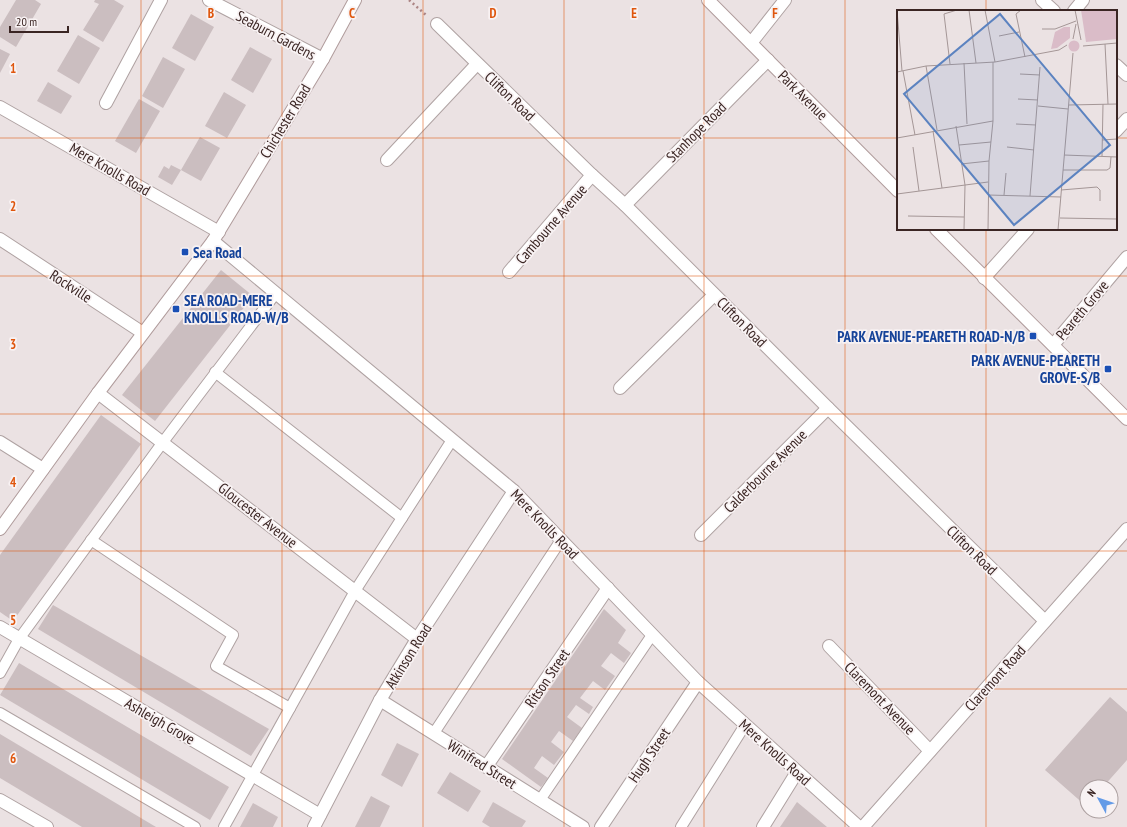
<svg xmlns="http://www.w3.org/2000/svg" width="1127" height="827" font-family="'PT Sans Narrow',sans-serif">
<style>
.building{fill:#cbbec0}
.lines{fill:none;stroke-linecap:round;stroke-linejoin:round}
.lane-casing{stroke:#afa2a2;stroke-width:12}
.street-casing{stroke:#afa2a2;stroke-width:14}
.secondary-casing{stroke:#b09c9c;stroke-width:14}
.path{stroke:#ac8585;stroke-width:2.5;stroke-dasharray:2 3;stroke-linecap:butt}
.lane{stroke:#fff;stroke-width:10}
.street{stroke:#fff;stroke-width:12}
.secondary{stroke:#fff;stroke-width:12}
.grid{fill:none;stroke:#df560d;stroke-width:1;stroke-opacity:0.55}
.transit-dot{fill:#1a4fb4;stroke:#f8f2f3;stroke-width:1.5}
.labels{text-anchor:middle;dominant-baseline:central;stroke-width:3.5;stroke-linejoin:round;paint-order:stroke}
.street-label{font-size:15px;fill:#3a2523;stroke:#f8f2f3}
.transit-label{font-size:15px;font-weight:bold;fill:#164399;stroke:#f8f2f3;text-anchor:start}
.inset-road{fill:none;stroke:#a49696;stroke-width:1}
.view{fill:#5c83c0;fill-opacity:0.15;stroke:#5c83c0;stroke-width:2}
.inset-edge{fill:none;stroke:#3a2523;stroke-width:2}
.grid-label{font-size:13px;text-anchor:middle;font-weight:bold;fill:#df560d;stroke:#f8f2f3;stroke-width:3.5;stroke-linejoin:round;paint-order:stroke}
</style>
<rect width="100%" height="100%" fill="#ebe2e3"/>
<g class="building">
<polygon points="16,0 35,0 41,4 16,47 0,37 0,27"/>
<polygon points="95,0 114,0 124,6 103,42 83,30 99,4 94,2"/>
<polygon points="191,14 214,27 195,61 172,48"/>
<polygon points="78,35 100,48 79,84 57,71"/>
<polygon points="250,47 272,59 253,93 231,80"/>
<polygon points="0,49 10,54 0,73"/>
<polygon points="163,57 185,69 163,108 142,96"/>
<polygon points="48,82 72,96 61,114 37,101"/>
<polygon points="224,92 246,105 227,138 205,126"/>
<polygon points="139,99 160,111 136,153 115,141"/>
<polygon points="200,137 220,148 201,181 181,170"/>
<polygon points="171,165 181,170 172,185 158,177 164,166 169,169"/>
<polygon points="221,270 253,296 155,421 122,395"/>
<polygon points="101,415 141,444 13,621 0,612 0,555"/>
<polygon points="53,605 269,729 251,756 38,629"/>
<polygon points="604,609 626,630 618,643 631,653 624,663 611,653 601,666 615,676 605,690 593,681 580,698 593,707 589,714 576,705 567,717 582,728 573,741 559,731 551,742 564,752 554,765 542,756 534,768 548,778 541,787 502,759"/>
<polygon points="19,663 229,787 210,820 0,695"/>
<polygon points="1110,697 1127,712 1127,760 1103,787 1087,787 1086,806 1045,770"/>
<polygon points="0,734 156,827 82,827 0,778"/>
<polygon points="397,743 419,754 402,787 381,775"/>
<polygon points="450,772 481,791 468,812 437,793"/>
<polygon points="371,796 390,806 380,827 355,827"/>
<polygon points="493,802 526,821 522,827 490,827 482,822"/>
<polygon points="797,802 827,827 780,827"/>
<polygon points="253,803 278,817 273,827 240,827"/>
</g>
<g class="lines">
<defs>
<g id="lane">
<polyline points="215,372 402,518"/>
<polyline points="91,540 233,635 216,666 290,708"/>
<polyline points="0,673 19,639 163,442 276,293"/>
<polyline points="0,713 195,827"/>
<polyline points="434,733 561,540"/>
<polyline points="540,800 652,635"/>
<polyline points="224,827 355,591 452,440"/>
<polyline points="681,827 745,725"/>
</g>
<g id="street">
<polyline points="209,0 323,59"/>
<polyline points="1042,0 1054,11"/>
<polyline points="1074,11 1083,0"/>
<polyline points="437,24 592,175 625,205 828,408 1045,621"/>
<polyline points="751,43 785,0"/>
<polyline points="1116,65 1127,75"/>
<polyline points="106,103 161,0"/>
<polyline points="0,107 219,232"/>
<polyline points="1116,131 1127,119"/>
<polyline points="387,160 477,64"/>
<polyline points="625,205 768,60"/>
<polyline points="0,239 143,333"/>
<polyline points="213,241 514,491 698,682 859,827"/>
<polyline points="509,272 592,175"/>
<polyline points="984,278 1028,229"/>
<polyline points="1053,345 1127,257"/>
<polyline points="620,388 714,295"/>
<polyline points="98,393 417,639"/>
<polyline points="0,442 43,469"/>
<polyline points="701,535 828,408"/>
<polyline points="0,627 320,815"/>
<polyline points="829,646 930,751"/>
<polyline points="380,700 583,827"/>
<polyline points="486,767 608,588"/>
<polyline points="0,800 47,827"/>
<polyline points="314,827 380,700 417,639 514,491"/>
<polyline points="601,827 698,682"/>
<polyline points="763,827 797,772"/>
<polyline points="863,827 1127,529"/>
</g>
<g id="secondary">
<polyline points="708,0 898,191"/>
<polyline points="936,229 1127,419"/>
<polyline points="0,529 98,393 213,241 323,59 355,0"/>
</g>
</defs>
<use href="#lane" class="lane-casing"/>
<use href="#street" class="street-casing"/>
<use href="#secondary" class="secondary-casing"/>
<polyline class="path" points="409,0 426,15"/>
<use href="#lane" class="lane"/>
<use href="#street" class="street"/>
<use href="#secondary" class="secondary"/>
</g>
<path class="grid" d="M141 0V827M282 0V827M423 0V827M564 0V827M704 0V827M845 0V827M986 0V11M0 138H898M1116 138H1127M986 229V827M0 276H1127M0 414H1127M0 551H1127M0 689H1127"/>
<g class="transit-dot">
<rect x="181" y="248" width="8" height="8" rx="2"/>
<rect x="172" y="305" width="8" height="8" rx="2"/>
<rect x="1029" y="332" width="8" height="8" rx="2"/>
<rect x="1104" y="365" width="8" height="8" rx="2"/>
</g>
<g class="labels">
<g class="street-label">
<text transform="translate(276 35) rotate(28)">Seaburn Gardens</text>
<text transform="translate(803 95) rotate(45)">Park Avenue</text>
<text transform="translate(510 96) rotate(44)">Clifton Road</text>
<text transform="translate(285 121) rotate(-59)">Chichester Road</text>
<text transform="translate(696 132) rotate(-45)">Stanhope Road</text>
<text transform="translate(110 169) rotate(30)">Mere Knolls Road</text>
<text transform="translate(551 224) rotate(-49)">Cambourne Avenue</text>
<text transform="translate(71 286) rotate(33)">Rockville</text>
<text transform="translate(1082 310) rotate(-50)">Peareth Grove</text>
<text transform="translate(742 322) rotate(45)">Clifton Road</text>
<text transform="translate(765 471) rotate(-45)">Calderbourne Avenue</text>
<text transform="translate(258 515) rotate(38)">Gloucester Avenue</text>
<text transform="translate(545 524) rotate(46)">Mere Knolls Road</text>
<text transform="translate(972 550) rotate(44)">Clifton Road</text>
<text transform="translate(408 656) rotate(-58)">Atkinson Road</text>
<text transform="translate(547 678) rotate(-56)">Ritson Street</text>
<text transform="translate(995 678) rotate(-48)">Claremont Road</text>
<text transform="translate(880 698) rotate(46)">Claremont Avenue</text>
<text transform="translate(160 721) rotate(30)">Ashleigh Grove</text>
<text transform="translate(775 752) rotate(42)">Mere Knolls Road</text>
<text transform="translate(649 755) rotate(-56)">Hugh Street</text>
<text transform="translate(482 764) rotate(32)">Winifred Street</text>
</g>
<g class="transit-label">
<text x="193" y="252">Sea Road</text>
<text x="184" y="300">SEA ROAD-MERE<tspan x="184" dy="17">KNOLLS ROAD-W/B</tspan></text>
<text x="1025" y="336" text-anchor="end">PARK AVENUE-PEARETH ROAD-N/B</text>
<text x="1100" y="360" text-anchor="end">PARK AVENUE-PEARETH<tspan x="1100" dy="17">GROVE-S/B</tspan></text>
</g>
</g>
<g transform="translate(897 10)">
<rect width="220" height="220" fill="#ebe2e3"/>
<path d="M184 0H220V29L189 32ZM167 17H173V28L160 38 154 39 158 22ZM171.5 36a5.5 5.5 0 1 1 11 0a5.5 5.5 0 1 1-11 0Z" fill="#dabcc8"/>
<path class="inset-road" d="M0 0 5 61M72 0 79 53M88 0 98 52M124 0 119 4 128 47M178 0 184 30M145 19H158L179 11M102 26 122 22M176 29 179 14M208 34 211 94M186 36 220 33M67 53 70 114M53 54 47 4 60 0M29 56 40 120M6 61 18 125M0 62 29 56 98 52 162 40 170 35M123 64 143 65M121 89 141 90M172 95 220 94M141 96 171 99M119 114 139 115M59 116 68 175 67 220M36 121 45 178M0 128 96 111M205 130 220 129M62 135 94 132M16 137 22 181M110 137 137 140M167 145 220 147M205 146 206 94M64 154 92 151M166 160H210L213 158 214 147M164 180 200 177 203 180V191M0 184 91 172M91 185 164 187M107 185 109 163M133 186 143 57M11 206 67 207M163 208 220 209M91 220 92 151 96 111V52M161 220 176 43"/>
<path class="view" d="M103 4 213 135 117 215 7 84Z"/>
<rect width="220" height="220" class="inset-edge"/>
</g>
<g class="grid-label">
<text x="211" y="18">B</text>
<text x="352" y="18">C</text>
<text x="493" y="18">D</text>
<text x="634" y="18">E</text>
<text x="775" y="18">F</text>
<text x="13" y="73">1</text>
<text x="13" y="211">2</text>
<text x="13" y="349">3</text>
<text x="13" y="487">4</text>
<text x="13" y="625">5</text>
<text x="13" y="763">6</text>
</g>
<g transform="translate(1099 799) rotate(310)"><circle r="19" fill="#f8f2f3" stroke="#aca0a0"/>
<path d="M0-3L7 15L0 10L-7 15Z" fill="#649be7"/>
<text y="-6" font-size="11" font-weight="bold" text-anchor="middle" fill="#3a2523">N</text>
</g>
<path d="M10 26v6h58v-6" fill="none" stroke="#3a2523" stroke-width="2"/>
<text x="16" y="26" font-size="12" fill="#3a2523" stroke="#f8f2f3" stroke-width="3" paint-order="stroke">20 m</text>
</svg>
